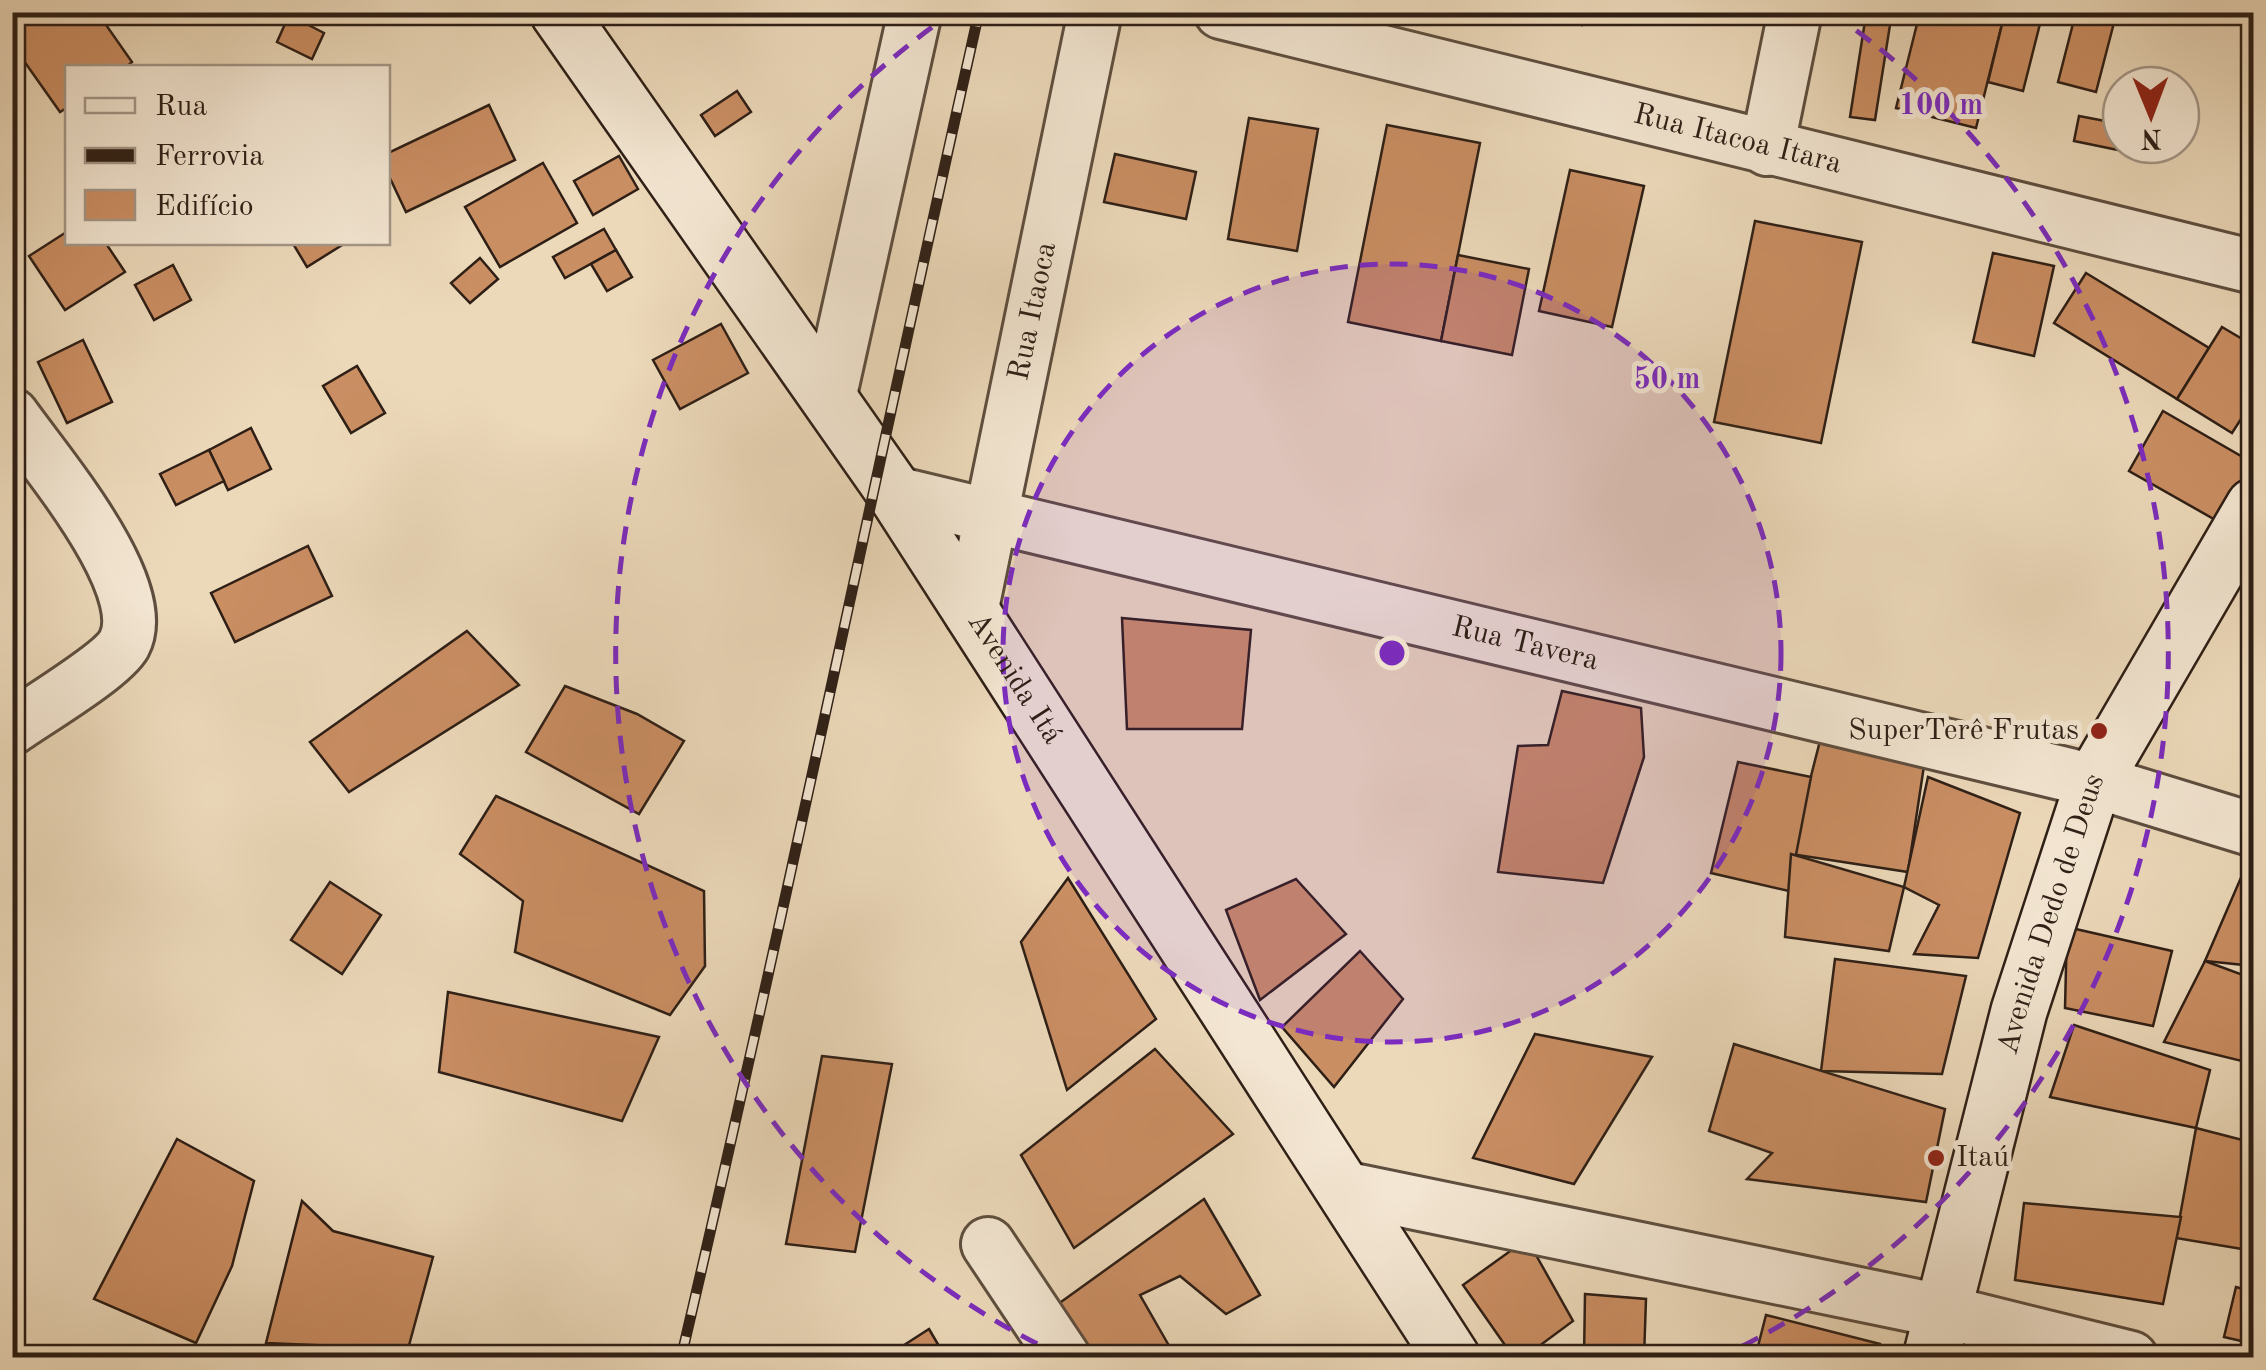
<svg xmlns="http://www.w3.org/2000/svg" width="2266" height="1370" font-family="'Old Standard TT',serif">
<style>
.building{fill:#ca8e63;stroke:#2e1f16;stroke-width:2.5}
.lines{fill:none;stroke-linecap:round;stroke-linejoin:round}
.minor-casing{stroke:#5e4e3f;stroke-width:58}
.secondary-casing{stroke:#2e1f16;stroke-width:60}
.minor{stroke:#f3e6d2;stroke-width:52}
.secondary{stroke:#f3e6d2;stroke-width:55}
.rail-casing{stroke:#2e1f16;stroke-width:11}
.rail{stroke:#f3e6d2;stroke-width:8;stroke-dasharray:22;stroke-linecap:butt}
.ring{fill:none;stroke:#7b2cbf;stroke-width:5;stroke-dasharray:18 12}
.poi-dot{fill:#8f2418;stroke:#f3e6d2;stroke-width:4}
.labels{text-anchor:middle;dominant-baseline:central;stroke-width:10;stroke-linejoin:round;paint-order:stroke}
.street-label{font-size:30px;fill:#2e1f16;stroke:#f3e6d2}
.poi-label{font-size:30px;fill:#2e1f16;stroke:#f3e6d2;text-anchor:end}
.centre{fill:#7b2cbf;stroke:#f3e6d2;stroke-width:5}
.ring-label{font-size:30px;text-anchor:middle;font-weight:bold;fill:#7b2cbf;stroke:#f3e6d2;stroke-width:10;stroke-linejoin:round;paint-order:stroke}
</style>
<rect width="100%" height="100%" fill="#ecd9ba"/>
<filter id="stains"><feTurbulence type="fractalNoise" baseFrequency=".002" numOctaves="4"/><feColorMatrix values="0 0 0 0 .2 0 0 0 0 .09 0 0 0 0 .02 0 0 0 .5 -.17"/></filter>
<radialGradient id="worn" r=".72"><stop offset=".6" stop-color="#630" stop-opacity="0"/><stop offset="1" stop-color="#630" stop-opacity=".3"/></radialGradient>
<g class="building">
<polygon points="36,12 97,12 132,62 125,68 68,68 68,107 60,112 12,44 12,29"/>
<polygon points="1528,12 1585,12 1582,25"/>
<polygon points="1920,12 2005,12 1976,128 1896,108"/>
<polygon points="2005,12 2043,12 2023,91 1988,82"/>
<polygon points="2076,12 2116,15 2096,92 2058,82"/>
<polygon points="289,15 324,33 312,59 277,42"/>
<polygon points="1865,21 1890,25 1875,120 1850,117"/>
<polygon points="737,91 751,112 715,136 701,115"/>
<polygon points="489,105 515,160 406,212 388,174 388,153"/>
<polygon points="2079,116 2121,124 2121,145 2155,145 2152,157 2074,141"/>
<polygon points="1249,118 1318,129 1297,251 1228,239"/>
<polygon points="1387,125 1480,143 1441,341 1348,322"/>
<polygon points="1115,154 1196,172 1186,219 1104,202"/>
<polygon points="619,156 638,189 593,215 574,181"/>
<polygon points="543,163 577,223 500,267 465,207"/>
<polygon points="1570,170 1644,186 1612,327 1539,311"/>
<polygon points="1755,221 1862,242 1821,443 1714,422"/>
<polygon points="604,229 616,250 565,278 553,257"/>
<polygon points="68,231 68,242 105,242 125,272 65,310 29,256"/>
<polygon points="292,242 347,242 307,267"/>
<polygon points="616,250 632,277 607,291 591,264"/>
<polygon points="1993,253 2054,266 2034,356 1973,342"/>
<polygon points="1458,255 1529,269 1512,355 1441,341"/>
<polygon points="480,258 498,279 470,303 451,283"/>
<polygon points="173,265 191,300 154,320 135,285"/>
<polygon points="2086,273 2209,348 2177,399 2054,323"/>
<polygon points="721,324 748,373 680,409 653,360"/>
<polygon points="2222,327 2254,346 2254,399 2232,433 2177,399"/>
<polygon points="83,340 112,402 67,423 38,362"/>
<polygon points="357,366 385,413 351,433 323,386"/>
<polygon points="2163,411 2253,463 2219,522 2129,471"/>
<polygon points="251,428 271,469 228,490 209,450"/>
<polygon points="209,450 224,481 176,505 160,474"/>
<polygon points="308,546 332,596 235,642 211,593"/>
<polygon points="1122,618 1251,630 1242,729 1127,729"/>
<polygon points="467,631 519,685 349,792 310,742"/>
<polygon points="565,686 637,714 684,741 639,814 526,752"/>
<polygon points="1562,691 1641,708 1644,757 1603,883 1498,872 1518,746 1548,745"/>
<polygon points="1821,737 1925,759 1908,872 1791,854"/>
<polygon points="1738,762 1811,777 1789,891 1711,873"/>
<polygon points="1928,777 2020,813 1978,958 1914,954 1939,905 1904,887"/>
<polygon points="496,796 704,891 705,966 670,1015 515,952 523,901 460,854"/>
<polygon points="1791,854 1904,887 1889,951 1785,937"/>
<polygon points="2246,866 2254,869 2254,966 2205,961"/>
<polygon points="1068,878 1156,1019 1067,1090 1021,942"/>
<polygon points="1296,879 1346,934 1260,1000 1226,910"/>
<polygon points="330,882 381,915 342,974 291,940"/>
<polygon points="2067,927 2172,951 2153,1026 2065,1008"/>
<polygon points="1360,951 1403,999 1334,1087 1282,1027"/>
<polygon points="1835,959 1966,976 1942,1074 1821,1071"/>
<polygon points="2205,961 2254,979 2254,1064 2164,1042"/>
<polygon points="448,992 659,1037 622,1121 439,1072"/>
<polygon points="2074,1025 2210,1070 2196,1128 2050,1097"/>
<polygon points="1535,1034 1652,1057 1574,1184 1473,1158"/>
<polygon points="1734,1044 1945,1109 1926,1202 1747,1179 1772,1153 1709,1131"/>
<polygon points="1155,1049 1233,1134 1074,1248 1021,1155"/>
<polygon points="822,1056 892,1064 855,1252 786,1244"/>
<polygon points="2196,1128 2254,1143 2254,1251 2176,1238"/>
<polygon points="177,1139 254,1181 232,1266 196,1343 94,1299"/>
<polygon points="1204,1199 1260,1295 1226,1314 1180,1276 1140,1295 1176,1358 1094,1358 1054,1307"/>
<polygon points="302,1201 333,1231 433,1257 408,1349 266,1343"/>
<polygon points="2024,1203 2181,1217 2163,1304 2015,1280"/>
<polygon points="1527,1239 1573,1321 1523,1358 1514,1358 1463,1285"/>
<polygon points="2236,1287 2254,1292 2254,1344 2224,1337"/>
<polygon points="1585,1294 1646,1299 1644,1358 1584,1358"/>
<polygon points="1766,1315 1880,1344 1877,1358 1755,1358"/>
<polygon points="929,1329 946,1358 884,1358"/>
</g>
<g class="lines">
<defs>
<g id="minor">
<path id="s1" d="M1221 12 2254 267"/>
<polyline points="1767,149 1795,12"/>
<polyline points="829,399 915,12"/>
<path d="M12 415C45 462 154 588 124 644 112 666 36 711 12 728"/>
<path id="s2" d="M895 493 2094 781 2254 830"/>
<path id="s3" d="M971 613 1095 12"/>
<polyline points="1343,1188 1941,1311 2131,1358"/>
<polyline points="988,1244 1064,1358"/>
</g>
<g id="secondary">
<path id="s4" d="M558 12 895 493 1452 1358"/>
<path id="s5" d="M1931 1358 2019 1011 2094 781 2254 506"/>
</g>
</defs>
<use href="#minor" class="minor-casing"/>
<use href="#secondary" class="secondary-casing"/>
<use href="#minor" class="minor"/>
<use href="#secondary" class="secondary"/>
<defs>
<path id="rail" d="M681 1358C786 910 878 461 979 12"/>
</defs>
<use href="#rail" class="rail-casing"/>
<use href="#rail" class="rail"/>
</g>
<circle cx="1392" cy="653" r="389" fill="#7b2cbf" fill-opacity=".12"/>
<g class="ring">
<circle cx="1392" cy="653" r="389"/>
<path d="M1064 1357A777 777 0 0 1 952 13M1832 13A777 777 0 0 1 1720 1357"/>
</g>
<g class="poi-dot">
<circle cx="2099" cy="731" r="10"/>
<circle cx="1936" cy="1158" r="10"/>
</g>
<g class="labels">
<g class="street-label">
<text stroke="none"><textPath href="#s1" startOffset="532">Rua Itacoa Itara</textPath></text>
<text stroke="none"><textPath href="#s3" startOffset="308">Rua Itaoca</textPath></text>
<text stroke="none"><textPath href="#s2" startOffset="648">Rua Tavera</textPath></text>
<text stroke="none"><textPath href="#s4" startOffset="808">Avenida Itá</textPath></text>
<text stroke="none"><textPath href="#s5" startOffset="460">Avenida Dedo de Deus</textPath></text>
</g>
<g class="poi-label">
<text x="2079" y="731">SuperTerê Frutas</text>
<text x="1956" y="1158" text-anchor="start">Itaú</text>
</g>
</g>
<circle cx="1392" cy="653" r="15" class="centre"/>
<g class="ring-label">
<text x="1941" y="114">100 m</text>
<text x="1667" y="388">50 m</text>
</g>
<rect width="2266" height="1370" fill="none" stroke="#ecd9ba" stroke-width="50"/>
<rect x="15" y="15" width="2236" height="1340" fill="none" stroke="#2e1f16" stroke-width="5"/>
<rect x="25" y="25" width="2216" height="1320" fill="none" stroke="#2e1f16" stroke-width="2.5"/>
<rect x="65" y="65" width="325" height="180" fill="#f3e6d2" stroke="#a49687" stroke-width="2.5"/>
<rect x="85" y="98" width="50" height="15" fill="#f3e6d2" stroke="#a49687" stroke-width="2.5"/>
<text x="155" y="115" font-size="30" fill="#2e1f16">Rua</text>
<rect x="85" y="148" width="50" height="15" fill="#2e1f16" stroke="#a49687" stroke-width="2.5"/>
<text x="155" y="165" font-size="30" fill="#2e1f16">Ferrovia</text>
<rect x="85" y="190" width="50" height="30" fill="#ca8e63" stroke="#a49687" stroke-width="2.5"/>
<text x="155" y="215" font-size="30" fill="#2e1f16">Edifício</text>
<g transform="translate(2151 115) rotate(179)"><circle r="48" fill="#f3e6d2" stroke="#a49687" stroke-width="2.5"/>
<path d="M0-8L18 38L0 25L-18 38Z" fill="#8f2418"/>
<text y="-15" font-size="28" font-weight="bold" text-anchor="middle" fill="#2e1f16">N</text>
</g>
<rect width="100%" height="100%" filter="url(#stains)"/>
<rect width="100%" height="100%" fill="url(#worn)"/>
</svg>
